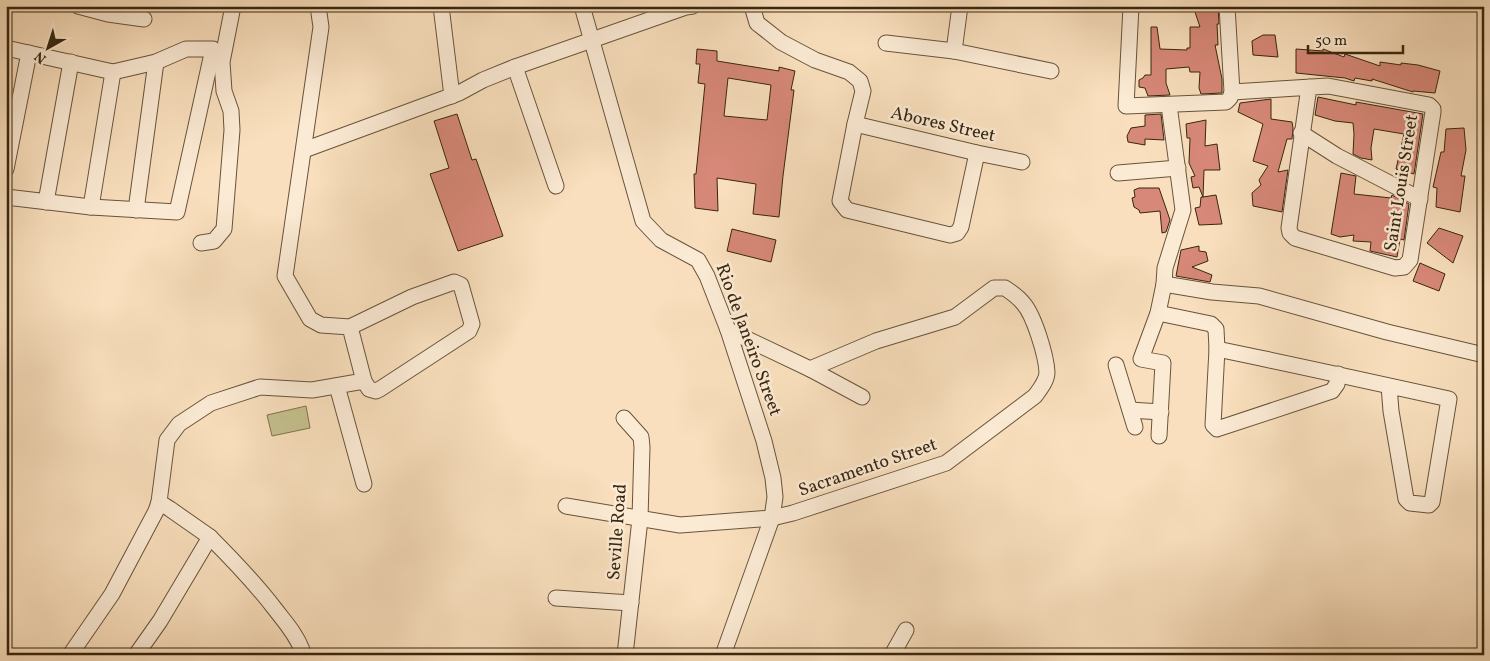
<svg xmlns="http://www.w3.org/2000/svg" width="1490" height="661" font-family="Vollkorn,serif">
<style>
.green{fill:#c4c08d;stroke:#7e734e}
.building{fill:#d78878;stroke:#38260f;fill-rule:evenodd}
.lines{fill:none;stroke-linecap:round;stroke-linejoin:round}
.minor-casing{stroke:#68543a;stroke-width:17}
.minor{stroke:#fbead4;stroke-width:15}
.labels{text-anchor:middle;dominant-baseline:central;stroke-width:5;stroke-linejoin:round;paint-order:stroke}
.street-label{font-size:18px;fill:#38260f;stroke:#fbead4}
</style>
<rect width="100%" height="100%" fill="#f9dfbd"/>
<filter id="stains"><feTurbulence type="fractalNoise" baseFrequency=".004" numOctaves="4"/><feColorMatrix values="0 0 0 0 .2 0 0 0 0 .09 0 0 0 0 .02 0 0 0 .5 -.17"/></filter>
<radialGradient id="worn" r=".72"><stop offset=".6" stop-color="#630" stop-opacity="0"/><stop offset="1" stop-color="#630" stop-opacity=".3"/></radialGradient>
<polygon class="green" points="306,406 310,428 272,436 267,415"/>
<g class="building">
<polygon points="1195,6 1218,6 1219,24 1217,24 1218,45 1215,45 1222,79 1222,93 1201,94 1199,88 1200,72 1190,72 1189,67 1166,69 1166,83 1170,95 1148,96 1145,88 1139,87 1139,80 1143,78 1145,75 1151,75 1151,27 1157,27 1160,49 1187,50 1187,48 1190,48 1190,27 1200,27 1195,12"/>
<polygon points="1263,35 1275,35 1278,57 1253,55 1252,41"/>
<path d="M697 49 717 51V61L779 71V67L795 71 791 90H794L783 176 779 217 753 214 756 184 717 178 718 211 695 208 694 174H696L705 84 698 83 700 64H696ZM728 78 771 85 767 120 724 116Z"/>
<polygon points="1296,49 1323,51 1323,49 1344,57 1345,54 1380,66 1380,62 1401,65 1401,63 1418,65 1440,71 1435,93 1413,91 1413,92 1372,79 1372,81 1355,78 1354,81 1345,78 1296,73"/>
<polygon points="1318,97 1356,105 1356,102 1423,114 1414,174 1396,169 1404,134 1374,129 1371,148 1372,160 1361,158 1353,154 1354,134 1353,123 1335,121 1315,115"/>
<polygon points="1271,99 1271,119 1292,122 1293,128 1292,139 1287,139 1278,172 1288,170 1282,212 1253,206 1252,193 1261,185 1259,180 1268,166 1253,161 1263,124 1238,112 1240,103"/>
<polygon points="457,114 472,160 476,159 503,236 458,251 430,174 449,168 434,121"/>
<polygon points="1161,114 1164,140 1145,139 1145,145 1128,142 1127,136 1131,128 1145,126 1145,115"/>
<polygon points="1206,120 1205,146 1217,144 1220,170 1204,170 1203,197 1216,195 1222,224 1199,225 1195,208 1200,207 1201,197 1203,197 1199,187 1193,188 1191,177 1195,176 1189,163 1190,138 1187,138 1186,124"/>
<polygon points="1464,128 1466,150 1461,176 1465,176 1460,212 1436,207 1437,188 1433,187 1441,152 1444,152 1446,129"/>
<polygon points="1341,173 1356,176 1354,194 1391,198 1392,195 1409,204 1404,240 1400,239 1397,257 1370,251 1371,242 1353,241 1354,235 1340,237 1331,234"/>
<polygon points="1139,188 1159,188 1170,220 1166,232 1162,233 1160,211 1140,213 1139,210 1134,207 1132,198 1135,197 1134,190"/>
<polygon points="1439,228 1463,236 1453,263 1427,243"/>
<polygon points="732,229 776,240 771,262 727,251"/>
<polygon points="1199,246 1199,251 1206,252 1208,261 1192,267 1212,275 1210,282 1176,276 1181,250"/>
<polygon points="1420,263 1445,274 1439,291 1413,281"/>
</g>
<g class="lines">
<defs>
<g id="minor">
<polyline points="78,6 108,14 144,19"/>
<polyline points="318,6 321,27 285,276 310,319 321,325 350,327 364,381 369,389 376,391 380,389 469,331 472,324 461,285 454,282 412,297 350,327"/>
<polyline points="441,6 452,96"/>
<polyline points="582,6 643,221 661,240 698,260 707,276 728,330 764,441 773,478 775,497 772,518 723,655"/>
<polyline points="752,6 757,23 781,42 815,60 849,72 860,81 863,91 855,124 840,201 847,210 950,235 957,233 961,227 977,153"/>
<polyline points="1131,6 1126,106 1226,102 1230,98 1232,92 1227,6"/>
<polyline points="886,43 954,51 1051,71"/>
<polyline points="6,48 113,72 156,62 186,49 213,49 177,212 91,207 6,197"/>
<polyline points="954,51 960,6"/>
<polyline points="515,67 556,186"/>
<polyline points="1232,92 1328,86 1429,105 1433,109 1433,112 1410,260 1404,267 1395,268 1295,238 1290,233 1289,228 1309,87"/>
<polyline points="855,124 977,153 1022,162"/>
<polyline points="1301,133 1337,156 1420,199"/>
<polyline points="304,150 459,93 483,80 515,67 686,7 693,6"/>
<polyline points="6,169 29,53"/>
<polyline points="1118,173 1178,168"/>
<polyline points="46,202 71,62"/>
<polyline points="91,207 113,72"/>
<polyline points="136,210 156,62"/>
<polyline points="201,243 214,241 224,229 232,130 231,111 224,91 222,62 233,6"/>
<polyline points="1164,284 1212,292 1259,296 1387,332 1484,355"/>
<polyline points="1158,313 1211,324 1216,329 1217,349 1213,425 1217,429 1332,391 1337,384 1338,374"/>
<polyline points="728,330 810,369 862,397"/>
<path d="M1217 349C1295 365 1372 382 1449 399L1432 502 1429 505 1410 503 1406 499 1391 411 1389 386"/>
<polyline points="1116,365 1135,427"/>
<polyline points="337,386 364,484"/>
<polyline points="1130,410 1161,412"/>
<polyline points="624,418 641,437 642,447 640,519 625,655"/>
<polyline points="1159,436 1163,363 1141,359 1158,313 1164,284 1165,268 1183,210 1169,105"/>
<path d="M566 506 680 525 772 518 793 513 946 463 1035 396C1040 389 1047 381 1047 372 1046 355 1034 315 1023 303 1018 297 1011 292 1005 288H994L955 317 876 341 810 369"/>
<path d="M210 537C233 560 255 583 275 609 285 622 296 634 302 650"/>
<polyline points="556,598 631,603"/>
<polyline points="70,655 112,594 156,511 159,502 167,440 179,424 211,403 260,387 312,390 364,381"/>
<polyline points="136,655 160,621 210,537 170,509 159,502"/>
<polyline points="892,655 906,630"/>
</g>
</defs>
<use href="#minor" class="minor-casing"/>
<use href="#minor" class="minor"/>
</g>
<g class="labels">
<g class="street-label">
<text transform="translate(943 125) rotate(13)">Abores Street</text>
<text transform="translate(1402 183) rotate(-81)">Saint Louis Street</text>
<text transform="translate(748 340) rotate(70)">Rio de Janeiro Street</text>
<text transform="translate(868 468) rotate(-19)">Sacramento Street</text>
<text transform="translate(618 532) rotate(-86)">Seville Road</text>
</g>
</g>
<rect width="1490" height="661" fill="none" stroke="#f9dfbd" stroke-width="25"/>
<rect x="8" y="8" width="1475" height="646" fill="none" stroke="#38260f" stroke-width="2.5"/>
<rect x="12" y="12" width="1465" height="636" fill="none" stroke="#38260f"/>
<g transform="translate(48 48) rotate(219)" stroke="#fbead4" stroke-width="4" paint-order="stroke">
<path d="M0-4L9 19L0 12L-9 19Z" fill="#38260f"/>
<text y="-8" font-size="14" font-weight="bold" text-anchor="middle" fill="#38260f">N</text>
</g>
<path d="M1308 45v8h95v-8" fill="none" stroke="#38260f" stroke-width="2.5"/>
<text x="1315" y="45" font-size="15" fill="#38260f" stroke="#fbead4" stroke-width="4" paint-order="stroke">50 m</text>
<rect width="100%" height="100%" filter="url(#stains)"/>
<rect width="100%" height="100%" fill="url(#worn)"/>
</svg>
